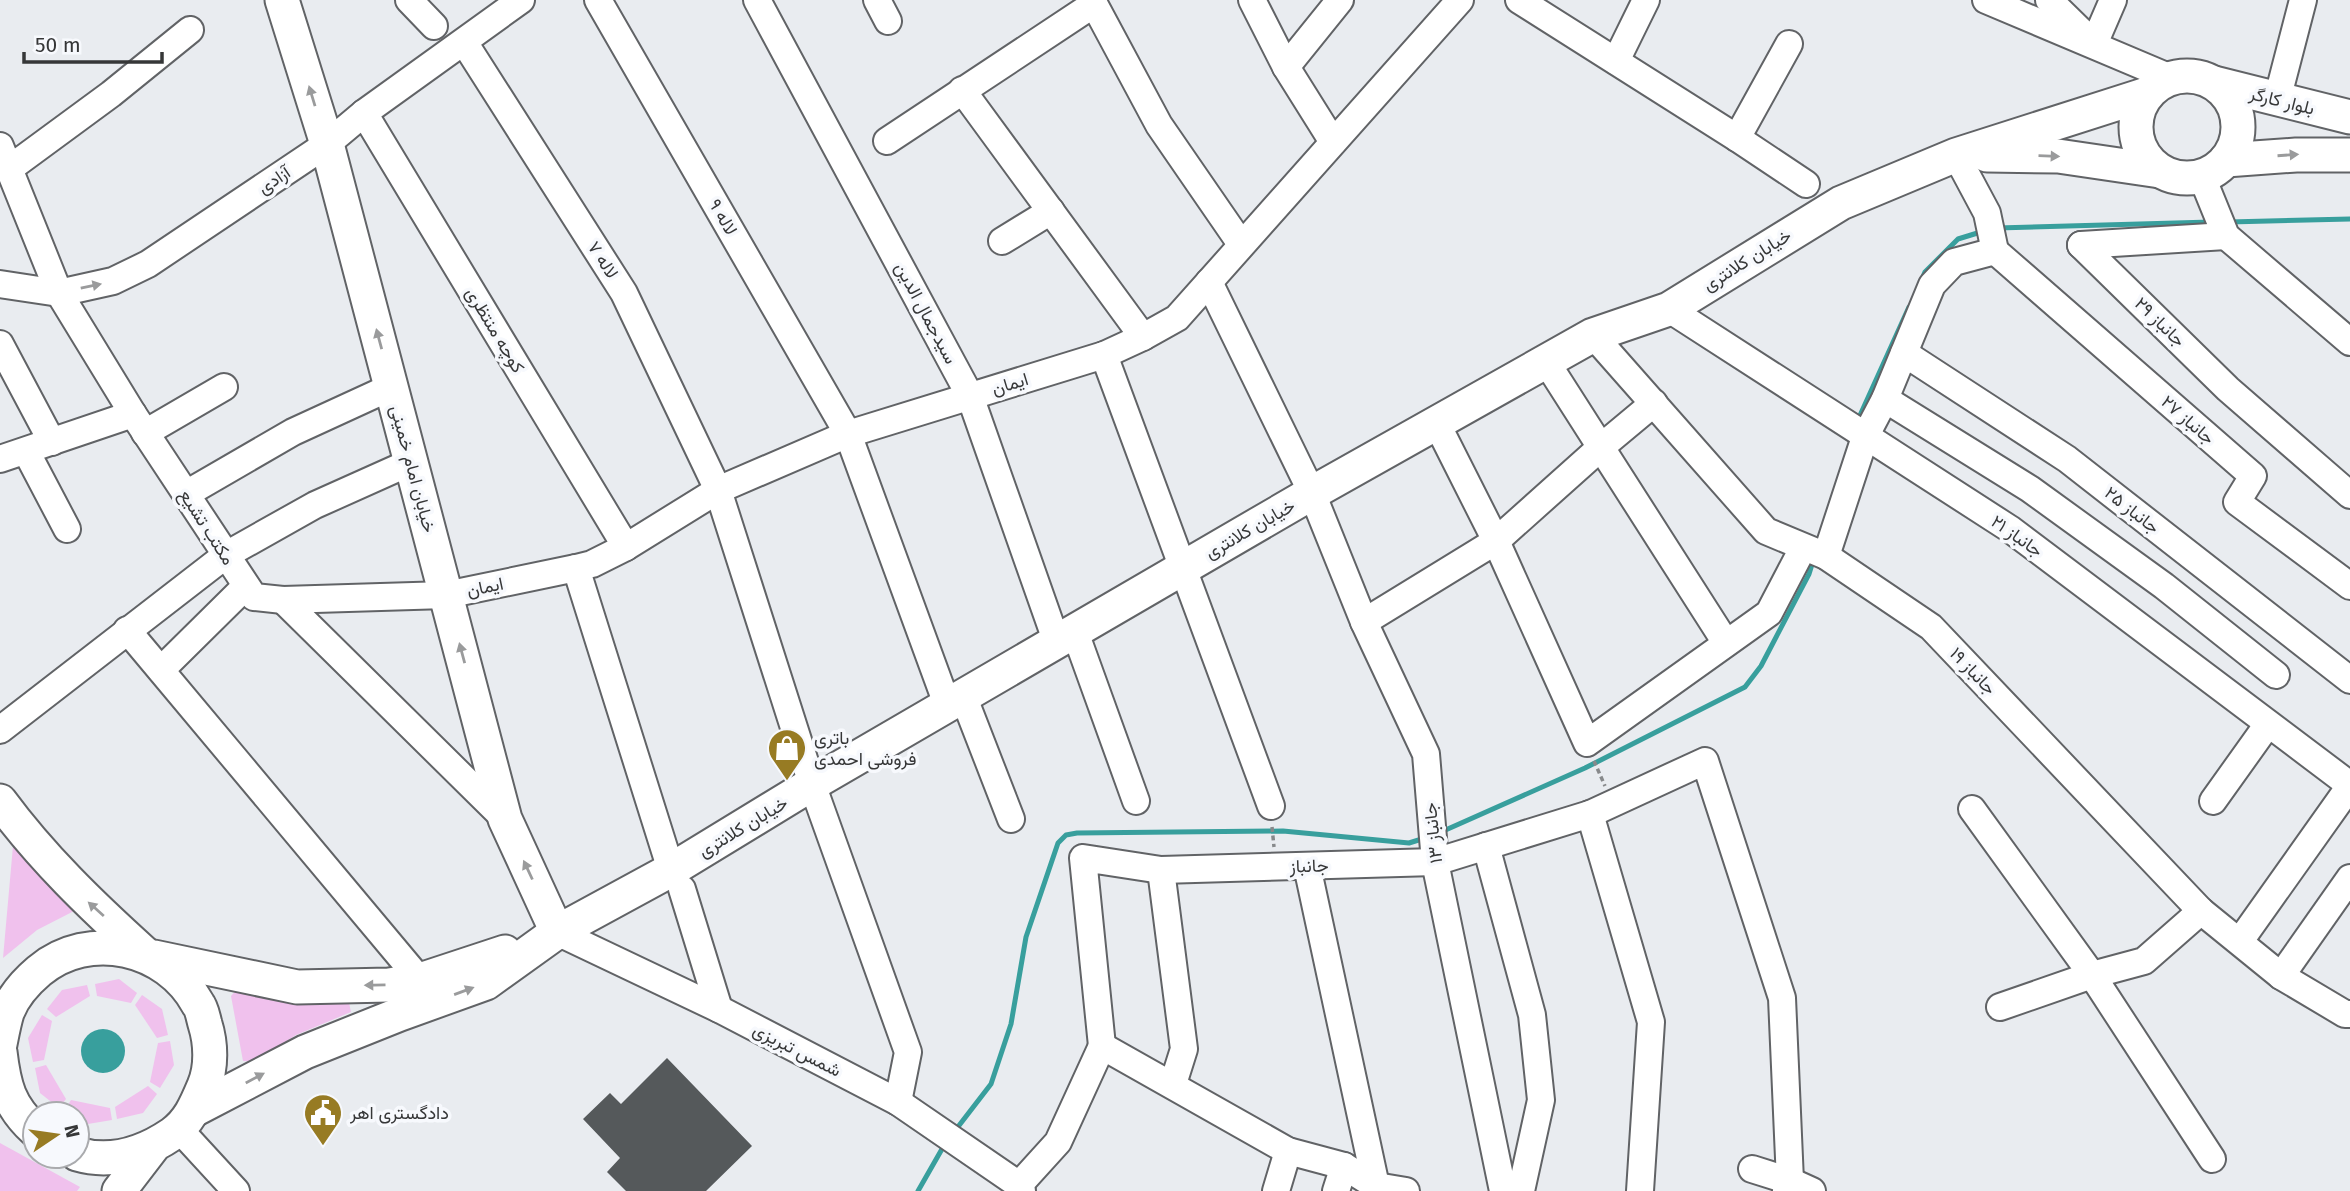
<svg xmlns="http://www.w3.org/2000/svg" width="2350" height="1191" font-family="'Fira Sans',Vazirmatn,sans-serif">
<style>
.green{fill:#f0c1ed}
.water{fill:#389f9d}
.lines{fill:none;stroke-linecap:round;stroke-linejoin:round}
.stream{stroke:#389f9d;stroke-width:5}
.building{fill:#55595b}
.minor-casing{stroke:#616366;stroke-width:30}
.major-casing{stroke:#616366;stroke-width:37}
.path{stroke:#87898b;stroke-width:3.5;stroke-dasharray:5 3.5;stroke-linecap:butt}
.minor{stroke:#fff;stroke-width:26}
.major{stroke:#fff;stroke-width:33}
.oneway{fill:#9a9b9c}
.labels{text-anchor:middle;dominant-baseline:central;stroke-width:7;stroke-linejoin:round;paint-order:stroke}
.street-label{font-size:18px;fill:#363738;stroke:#f7f9fd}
.poi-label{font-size:18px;fill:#363738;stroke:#f7f9fd;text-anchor:start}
</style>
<rect width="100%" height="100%" fill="#e9ecf0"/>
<g class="green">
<polygon points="13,846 76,910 37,930 3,958"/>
<polygon points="119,979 137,993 131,1003 97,996 95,984"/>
<polygon points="242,984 348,998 351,1012 296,1035 255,1062 243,1061 231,996"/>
<polygon points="87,985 90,996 56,1017 47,1009 62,990"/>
<polygon points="142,995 162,1009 168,1035 157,1038 135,1005"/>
<polygon points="42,1015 52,1021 44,1060 33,1062 28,1038"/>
<polygon points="170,1041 174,1065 160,1088 150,1082 158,1043"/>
<polygon points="46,1065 66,1099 59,1108 40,1093 35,1068"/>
<polygon points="148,1086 157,1094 143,1113 117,1119 115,1107"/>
<polygon points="71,1100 110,1108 112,1120 88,1124 77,1117 77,1114 71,1114 65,1110"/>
<polygon points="0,1143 80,1187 77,1191 0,1191"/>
</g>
<circle class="water" cx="103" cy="1051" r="22"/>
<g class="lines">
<g class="stream">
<polyline points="2229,222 2350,219"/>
<polyline points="1997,228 2211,222"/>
<polyline points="1922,279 1925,272 1958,239 1984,231"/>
<polyline points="1857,422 1909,307"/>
<polyline points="1441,832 1585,768 1745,687 1761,666 1809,574 1814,558"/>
<polyline points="954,1132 991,1084 1011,1024 1026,937 1058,843 1066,835 1077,833 1283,831 1409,843 1425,838"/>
<polyline points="918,1191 946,1142"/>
</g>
</g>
<polygon class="building" points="667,1058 752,1146 706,1191 626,1191 607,1172 620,1158 583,1119 610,1093 621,1104"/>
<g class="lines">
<defs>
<g id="minor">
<polyline points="409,0 434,26"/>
<polyline points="598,0 848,434 948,707"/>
<polyline points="757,0 970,396 1057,643"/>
<polyline points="877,0 888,21"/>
<polyline points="1092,0 1159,125 1241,244"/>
<polyline points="1252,0 1286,67 1333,142"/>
<polyline points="1519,0 1737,138 1806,184"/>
<polyline points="1986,0 2171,78"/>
<polyline points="2049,0 2094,44 2113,0"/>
<polyline points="464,42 624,293 718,490 812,784 908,1052 898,1102"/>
<polyline points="1616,61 1646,0"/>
<polyline points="1286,67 1340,0"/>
<polyline points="962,90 1143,337"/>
<polyline points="2277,100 2303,0"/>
<polyline points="364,113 626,547"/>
<polyline points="1737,138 1789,44"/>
<polyline points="887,141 1094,4"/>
<polyline points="0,146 59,293 133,414 254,597 283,600 446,595 576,568 592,564 626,547 718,490 848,434 1104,355 1143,337 1177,318 1460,0"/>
<polyline points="1956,155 1987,213 1995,251"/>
<polyline points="9,169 111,94 190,30"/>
<polyline points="2202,177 2226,236 2350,342"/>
<polyline points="1002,241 1051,211"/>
<polyline points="2081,245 2228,389 2350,495"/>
<polyline points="2081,245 2226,236"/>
<polyline points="1209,282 1312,493 1364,622 1426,754 1435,862 1503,1191"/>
<polyline points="0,284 59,293 113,281 148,264 327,144 364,113 521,0"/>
<polyline points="1669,309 2010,529 2350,785"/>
<polyline points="1593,335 1766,531 1826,556 1931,627 2201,911 2281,976 2345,1014 2350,1014"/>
<polyline points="0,344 52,442"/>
<polyline points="1904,353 2067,459 2350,680"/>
<polyline points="1104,355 1271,806"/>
<polyline points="1547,363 1726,643"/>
<polyline points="1885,399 2030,489 2164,586 2276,675"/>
<polyline points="1436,422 1496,541 1587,743 1769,613 1803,548"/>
<polyline points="145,433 224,387"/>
<polyline points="26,451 67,529"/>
<polyline points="0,459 133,414"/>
<polyline points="186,494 293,432 391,387"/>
<polyline points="1826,556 1865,437 1885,399 1932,285 1954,262 1995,251 2253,476 2237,502 2350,586"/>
<polyline points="576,568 671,870"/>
<polyline points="283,600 505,819"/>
<polyline points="1364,622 1496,541 1600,448 1654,403"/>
<polyline points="127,630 420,980"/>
<polyline points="1075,632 1136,801"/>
<polyline points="161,670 246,586"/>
<polyline points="964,698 1011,819"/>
<polyline points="0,730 226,555 315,505 411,462"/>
<polyline points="2213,801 2268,724"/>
<polyline points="1972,809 2092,975 2212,1159"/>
<polyline points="1590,814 1651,1022 1640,1191"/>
<polyline points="1486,846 1532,1015 1541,1100 1521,1191"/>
<polyline points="1307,866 1376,1186"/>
<polyline points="1161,870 1184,1049 1173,1084"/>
<polyline points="682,889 719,1009"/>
<polyline points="557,932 719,1009 898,1102 1019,1185 1022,1191"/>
<polyline points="2240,941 2350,786"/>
<polyline points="2281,976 2350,878"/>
<polyline points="2000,1007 2092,975 2144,961 2201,911"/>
<polyline points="1102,1046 1083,858 1161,870 1435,862 1590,814 1705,761 1782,998 1790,1181 1786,1191"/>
<polyline points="1102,1046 1288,1151 1344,1166 1376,1186 1406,1191"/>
<polyline points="179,1129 236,1191"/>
<polyline points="1752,1169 1790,1181 1812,1191"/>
<polyline points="1019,1185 1058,1142 1102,1046"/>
<polyline points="1276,1191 1288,1151"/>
<polyline points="1336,1191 1344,1166"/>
</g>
<g id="major">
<polyline points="282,0 327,144 505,819 557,932"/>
<circle cx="2187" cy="127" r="51"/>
<polyline points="2214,83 2350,117"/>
<polyline points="1987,155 2058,156 2160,171"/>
<polyline points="2226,160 2296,155 2350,155"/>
<path d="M0 801C42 858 92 906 144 953"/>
<polyline points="154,957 297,987 389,985 420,980 505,952"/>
<path d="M0 1044C2 1034 4 1023 7 1013 13 997 26 982 39 971 89 929 167 947 198 1004 202 1009 203 1017 205 1024 211 1043 212 1067 204 1086 196 1105 189 1122 172 1134 144 1153 111 1164 77 1154"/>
<path d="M0 1052C4 1086 9 1106 35 1130"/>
<polyline points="194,1110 305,1052 400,1014 486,983 557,932 671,870 812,784 1312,493 1593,335 1669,309 1841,203 1956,155 2147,94"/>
<polyline points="119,1191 152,1148"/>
</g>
</defs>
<use href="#minor" class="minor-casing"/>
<use href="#major" class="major-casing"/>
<g class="path">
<polyline points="1594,761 1605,786"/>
<polyline points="1272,827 1274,847"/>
</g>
<use href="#minor" class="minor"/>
<use href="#major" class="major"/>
</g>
<defs><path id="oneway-solid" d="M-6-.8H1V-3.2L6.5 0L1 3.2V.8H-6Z" transform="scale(1.75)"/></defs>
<g class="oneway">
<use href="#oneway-solid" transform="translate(312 96) rotate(-107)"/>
<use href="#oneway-solid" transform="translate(2288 155) rotate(-4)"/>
<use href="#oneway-solid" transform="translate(2049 156) rotate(2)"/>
<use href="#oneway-solid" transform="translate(91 286) rotate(-12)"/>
<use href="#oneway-solid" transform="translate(379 339) rotate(-105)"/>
<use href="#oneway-solid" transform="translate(462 653) rotate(-105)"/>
<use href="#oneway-solid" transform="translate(528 870) rotate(-115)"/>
<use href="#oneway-solid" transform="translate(96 909) rotate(-138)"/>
<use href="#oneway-solid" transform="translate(375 985) rotate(179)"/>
<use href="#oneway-solid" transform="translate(464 991) rotate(-20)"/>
<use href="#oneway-solid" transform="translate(255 1078) rotate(-28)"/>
</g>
<defs>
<symbol id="shop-pin" viewBox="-11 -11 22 30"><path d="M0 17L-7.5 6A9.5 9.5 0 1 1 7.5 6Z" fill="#977b23" stroke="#f7f9fd"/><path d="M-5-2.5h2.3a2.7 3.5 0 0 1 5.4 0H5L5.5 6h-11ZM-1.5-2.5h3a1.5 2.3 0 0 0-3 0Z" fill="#fff"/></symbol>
<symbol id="civic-pin" viewBox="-11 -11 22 30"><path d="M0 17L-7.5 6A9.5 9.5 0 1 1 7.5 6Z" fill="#977b23" stroke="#f7f9fd"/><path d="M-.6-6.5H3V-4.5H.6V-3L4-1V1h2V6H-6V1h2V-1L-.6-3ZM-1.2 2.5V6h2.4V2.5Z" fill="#fff"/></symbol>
</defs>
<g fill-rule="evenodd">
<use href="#shop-pin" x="765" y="726" width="44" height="60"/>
<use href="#civic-pin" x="301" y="1091" width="44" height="60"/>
</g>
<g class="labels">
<g class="street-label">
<text transform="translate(2282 101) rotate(14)">بلوار کارگر</text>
<text transform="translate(274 180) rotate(-34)">آزادی</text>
<text transform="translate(723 217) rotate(60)">لاله ۹</text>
<text transform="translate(603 260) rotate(57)">لاله ۷</text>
<text transform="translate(1747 260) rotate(-32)">خیابان کلانتری</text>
<text transform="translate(926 313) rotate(62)">سیدجمال الدین</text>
<text transform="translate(2160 322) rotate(44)">جانباز ۲۹</text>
<text transform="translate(495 330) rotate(59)">کوچه منتظری</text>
<text transform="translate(1010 384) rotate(-17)">ایمان</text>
<text transform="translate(2188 420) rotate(41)">جانباز ۲۷</text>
<text transform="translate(413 469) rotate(75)">خیابان امام خمینی</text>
<text transform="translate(2132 510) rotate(38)">جانباز ۲۵</text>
<text transform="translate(207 527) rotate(57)">مکتب تشیع</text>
<text transform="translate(1250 529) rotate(-30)">خیابان کلانتری</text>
<text transform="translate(2017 536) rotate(35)">جانباز ۲۱</text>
<text transform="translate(485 587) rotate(-12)">ایمان</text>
<text transform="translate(1973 671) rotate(46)">جانباز ۱۹</text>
<text transform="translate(743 827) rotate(-31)">خیابان کلانتری</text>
<text transform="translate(1433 833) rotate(-96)">جانباز ۱۳</text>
<text transform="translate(1309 866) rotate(-2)">جانباز</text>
<text transform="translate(797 1050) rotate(27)">شمس تبریزی</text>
</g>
<g class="poi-label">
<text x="814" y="738">باتری<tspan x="814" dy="21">فروشی احمدی</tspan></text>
<text x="350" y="1113">دادگستری اهر</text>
</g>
</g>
<g transform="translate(56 1135) rotate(77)"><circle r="33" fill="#f7f9fd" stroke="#aaabae" stroke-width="2"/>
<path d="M0-5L12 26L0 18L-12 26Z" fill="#977b23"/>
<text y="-10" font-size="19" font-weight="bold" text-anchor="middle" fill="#363738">N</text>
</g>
<path d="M24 52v10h138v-10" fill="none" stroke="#363738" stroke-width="3.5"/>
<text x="35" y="52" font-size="21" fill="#363738" stroke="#f7f9fd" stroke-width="5" paint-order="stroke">50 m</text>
</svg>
